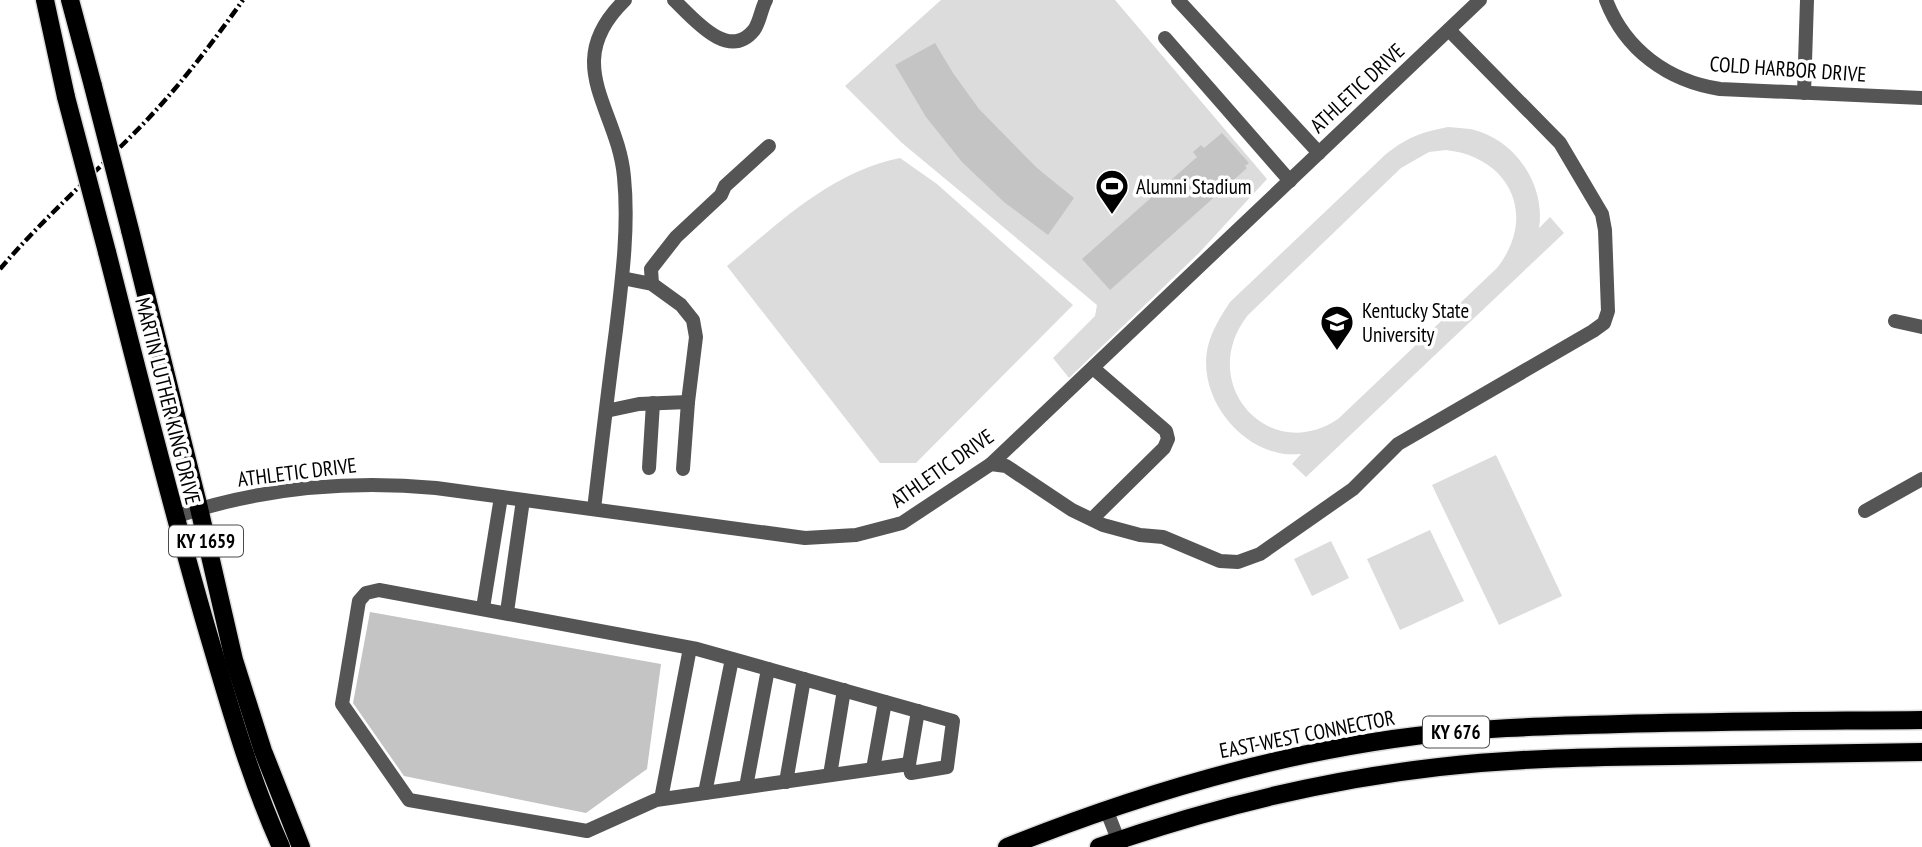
<svg xmlns="http://www.w3.org/2000/svg" width="1922" height="847" font-family="'PT Sans Narrow',sans-serif">
<style>
.green{fill:#dcdcdc;fill-rule:evenodd}
.building{fill:#c4c4c4}
.lines{fill:none;stroke-linecap:round;stroke-linejoin:round}
.major-casing{stroke:#dbdbdb;stroke-width:21}
.minor{stroke:#555;stroke-width:14}
.major{stroke:#000;stroke-width:18}
.rail{stroke:#000;stroke-width:4.5;stroke-dasharray:10 3.5 2 3.5;stroke-linecap:butt}
.major-bridge-casing{stroke:#dbdbdb;stroke-width:21;stroke-linecap:butt}
.major-bridge{stroke:#000;stroke-width:18}
.labels{text-anchor:middle;dominant-baseline:central;stroke-width:7;stroke-linejoin:round;paint-order:stroke}
.shield{fill:#fff;stroke:#4c4c4c;stroke-width:2}
.shield-label{font-size:19px;font-weight:bold;fill:#000}
.street-label{font-size:21px;fill:#000;stroke:#fff}
.poi-label{font-size:21px;fill:#000;stroke:#fff;text-anchor:start}
</style>
<rect width="100%" height="100%" fill="#fff"/>
<g class="green">
<polygon points="941,0 1115,0 1267,179 1199,253 1069,378 1053,358 1095,316 1097,305 902,143 845,86"/>
<path d="M1448 127C1456 128 1463 128 1470 129 1514 138 1546 184 1539 228L1550 217 1564 233 1306 477 1292 464 1301 454C1294 454 1286 455 1279 453 1234 444 1197 392 1208 346 1212 330 1221 316 1230 302L1386 154C1408 137 1422 132 1448 127ZM1446 150C1510 157 1538 216 1497 268L1338 419C1268 466 1195 382 1248 315L1401 168 1429 152Z"/>
<path d="M900 158 937 184 1073 305 916 463H880L727 266C780 222 831 172 900 158Z"/>
<polygon points="1496,455 1562,596 1499,625 1432,485"/>
<polygon points="1430,530 1464,601 1400,630 1367,559"/>
<polygon points="1331,541 1349,578 1312,596 1294,559"/>
</g>
<g class="building">
<polygon points="935,43 953,73 979,109 1037,168 1074,198 1048,235 1004,202 962,162 926,117 895,65"/>
<polygon points="1222,133 1249,163 1245,166 1247,168 1110,290 1082,259 1197,157 1193,152 1201,145 1204,148"/>
<polygon points="370,612 661,664 647,769 586,813 404,776 353,703"/>
</g>
<g class="lines">
<defs>
<g id="major">
<polyline points="45,0 66,97"/>
<polyline points="70,0 93,86"/>
<polyline points="130,230 199,508 234,660 263,751 301,847"/>
<path d="M107 252C139 377 170 502 206 626 228 701 249 776 281 847"/>
<path d="M1007 847C1132 797 1260 758 1393 739 1468 728 1544 726 1620 724 1721 721 1821 721 1922 720"/>
<path d="M1099 847C1210 808 1323 780 1439 767 1517 758 1595 757 1673 756 1756 755 1839 754 1922 752"/>
</g>
</defs>
<use href="#major" class="major-casing"/>
<g class="minor">
<path d="M674 0C693 18 728 62 754 30 760 22 761 9 766 0"/>
<polyline points="1178,0 1319,153"/>
<path d="M1606 0C1625 50 1668 81 1720 89L1922 98"/>
<polyline points="1165,38 1290,181"/>
<polyline points="1804,93 1807,0"/>
<polyline points="652,284 651,269 676,237 721,195 725,186 769,146"/>
<polyline points="1895,321 1922,327"/>
<polyline points="606,411 639,404 688,402 696,337 693,320 681,305 652,284 622,278"/>
<polyline points="991,464 1006,466 1072,510 1103,525 1140,535 1163,537 1220,561 1238,562 1260,554 1353,489 1398,444 1593,331 1604,323 1608,311 1605,230 1602,214 1560,143 1449,30"/>
<polyline points="649,468 653,403"/>
<polyline points="683,469 688,402"/>
<path d="M594 509C601 450 608 390 616 330 622 280 629 227 624 177 618 108 559 64 625 0"/>
<polyline points="1865,511 1922,479"/>
<path d="M174 517C259 488 347 480 436 488L805 538 856 535 902 523 991 464 1480 0"/>
<polyline points="1092,519 1164,448 1168,439 1166,431 1093,368"/>
<polygon points="379,590 697,649 953,721 947,767 911,773 909,764 656,800 587,831 409,800 342,704 359,601 366,593"/>
<polyline points="483,608 501,497"/>
<polyline points="507,612 523,500"/>
<polyline points="909,764 918,711"/>
<polyline points="873,769 885,702"/>
<polyline points="830,775 844,690"/>
<polyline points="786,782 804,679"/>
<polyline points="746,787 768,669"/>
<polyline points="705,793 732,659"/>
<polyline points="661,799 690,648"/>
<polyline points="1106,809 1121,847"/>
</g>
<use href="#major" class="major"/>
<path class="rail" d="M0 269C45 216 98 171 146 121 182 83 213 42 243 0"/>
<defs>
<g id="major-bridge">
<polyline points="93,86 130,230"/>
<polyline points="66,97 107,252"/>
</g>
</defs>
<use href="#major-bridge" class="major-bridge-casing"/>
<use href="#major-bridge" class="major-bridge"/>
</g>
<defs>
<symbol id="stadium-pin" viewBox="-11 -11 22 30"><path d="M0 17L-7.5 6A9.5 9.5 0 1 1 7.5 6Z" fill="#000" stroke="#fff"/><path d="M0-5a6.5 5 0 1 0 0 10a6.5 5 0 1 0 0-10ZM-3.5-1.8h7v3.6h-7Z" fill="#fff"/></symbol>
<symbol id="university-pin" viewBox="-11 -11 22 30"><path d="M0 17L-7.5 6A9.5 9.5 0 1 1 7.5 6Z" fill="#000" stroke="#fff"/><path d="M0-5L7-2L0 1L-7-2ZM-4 1L0 2.5L4 1V4Q0 6-4 4Z" fill="#fff"/></symbol>
</defs>
<g fill-rule="evenodd">
<use href="#stadium-pin" x="1093" y="167" width="38" height="52"/>
<use href="#university-pin" x="1318" y="303" width="38" height="52"/>
</g>
<g class="labels">
<g class="shield">
<rect x="169" y="525.5" width="74" height="31" rx="5"/>
<rect x="1423" y="716.5" width="66" height="31" rx="5"/>
</g>
<g class="shield-label">
<text x="206" y="541">KY 1659</text>
<text x="1456" y="732">KY 676</text>
</g>
<g class="street-label">
<text transform="translate(1788 69) rotate(4)">COLD HARBOR DRIVE</text>
<text transform="translate(1357 88) rotate(-43)">ATHLETIC DRIVE</text>
<text transform="translate(168 401) rotate(76)">MARTIN LUTHER KING DRIVE</text>
<text transform="translate(942 468) rotate(-35)">ATHLETIC DRIVE</text>
<text transform="translate(297 472) rotate(-7)">ATHLETIC DRIVE</text>
<text transform="translate(1307 734) rotate(-11)">EAST-WEST CONNECTOR</text>
</g>
<g class="poi-label">
<text x="1136" y="186">Alumni Stadium</text>
<text x="1362" y="310">Kentucky State<tspan x="1362" dy="24">University</tspan></text>
</g>
</g>
</svg>
